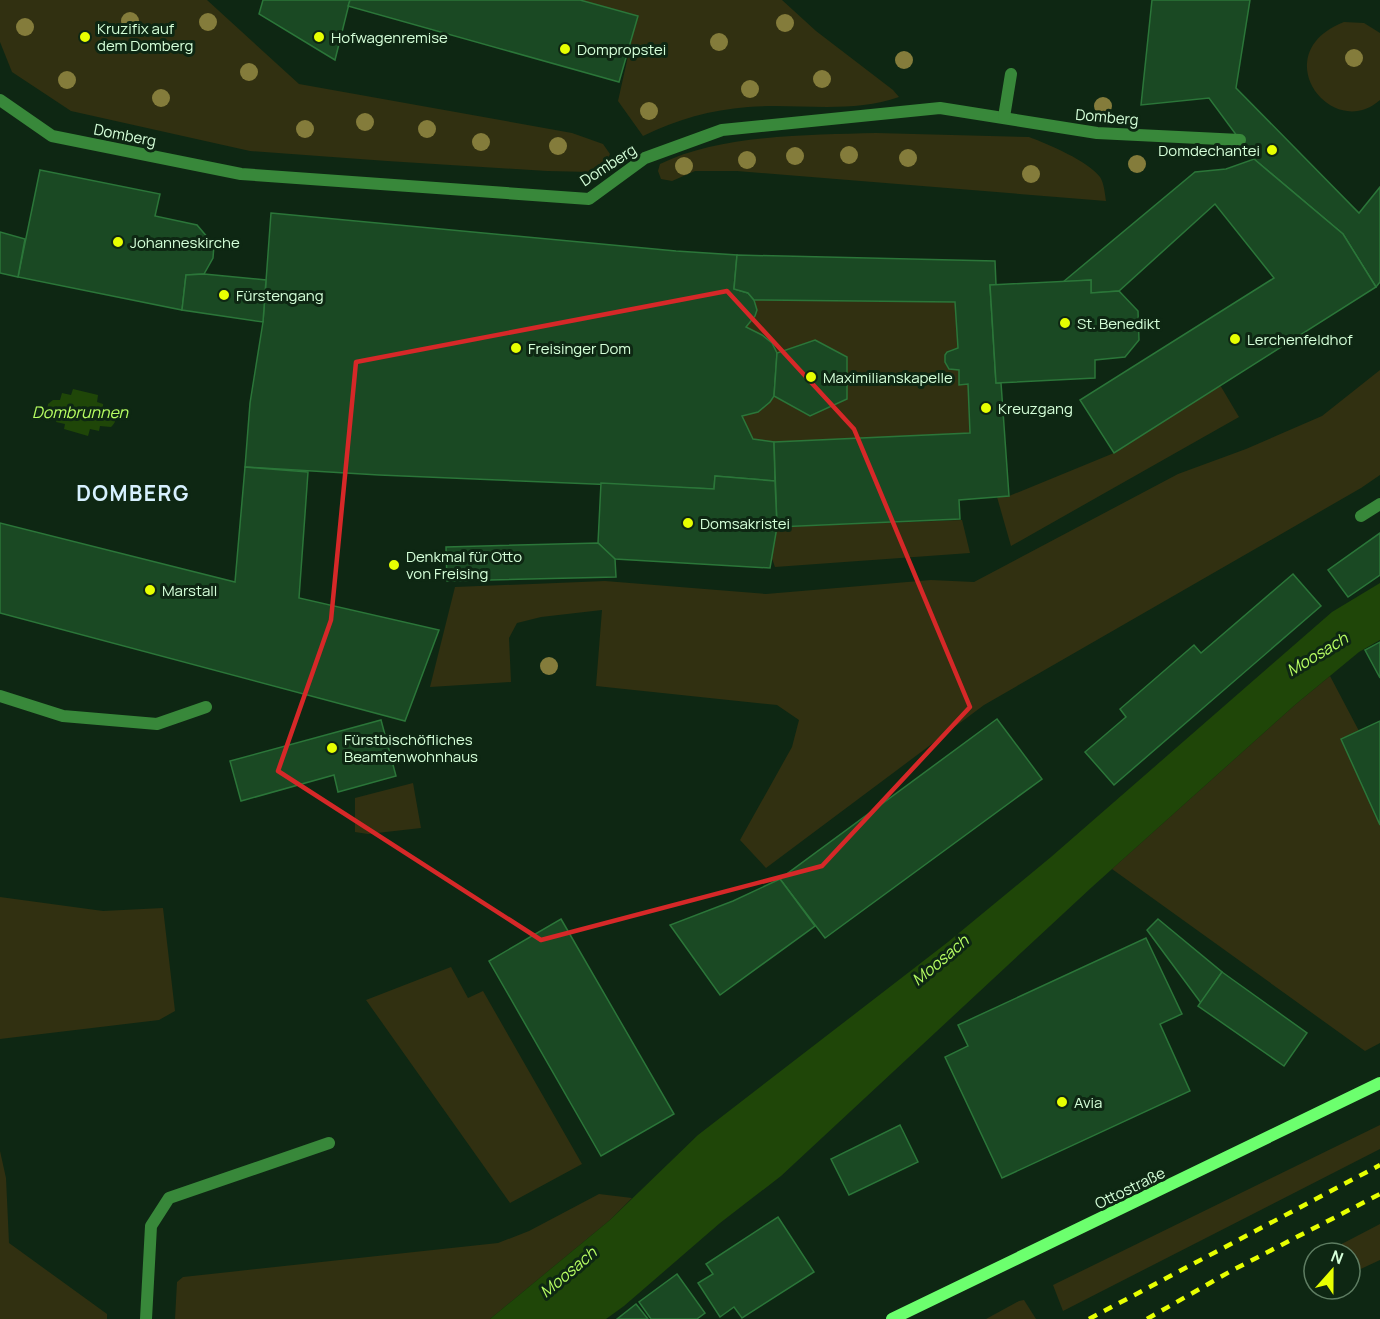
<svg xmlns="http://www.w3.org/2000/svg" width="1380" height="1319" font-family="Manrope,sans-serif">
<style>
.green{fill:#313011}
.water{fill:#1f4608}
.building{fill:#1a4923;stroke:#2b7639;stroke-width:1.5}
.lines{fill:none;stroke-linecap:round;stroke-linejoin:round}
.service{stroke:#38883a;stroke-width:12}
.secondary{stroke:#6cff6e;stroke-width:12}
.rail{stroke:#e7ff01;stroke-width:4.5;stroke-dasharray:9 8;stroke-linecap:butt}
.tree{fill:#847c3b}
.marked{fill:none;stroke:#d62828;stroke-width:4.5;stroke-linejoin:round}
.poi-dot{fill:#e7ff01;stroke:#0e2713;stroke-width:2}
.labels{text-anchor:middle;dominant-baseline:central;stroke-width:6;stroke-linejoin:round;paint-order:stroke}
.poi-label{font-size:15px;fill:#d5ffd9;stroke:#0e2713;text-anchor:start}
.street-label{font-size:15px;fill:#d5ffd9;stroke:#0e2713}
.water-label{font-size:16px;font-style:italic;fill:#b8ff63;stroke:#0e2713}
.district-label{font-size:21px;font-weight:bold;letter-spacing:1.5px;fill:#d7f1ff;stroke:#0e2713}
</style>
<rect width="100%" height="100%" fill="#0e2713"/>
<g class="green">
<polygon points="0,0 207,0 299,84 572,133 603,144 610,154 605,164 591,172 547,171 387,161 250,151 71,111 12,72 0,42"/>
<path d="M580 0H782L816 31 893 90 899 97C851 114 798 103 748 107 710 110 678 119 643 136L618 101 637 16Z"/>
<path d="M1344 22 1364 23 1380 33V100C1331 143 1264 53 1344 22Z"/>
<path d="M876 133 1029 137C1048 144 1088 161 1100 177 1104 183 1105 194 1106 201L737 171H695L672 181 661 179 658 171 660 164C720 134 810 135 876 133Z"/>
<path d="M754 300 955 302 958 348C946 349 941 359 949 369L959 370V385L968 384 970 433 774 442 753 439 742 416C755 412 767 408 774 396L810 416 847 398V357L815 340 777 353C769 339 759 334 746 327 752 318 758 313 754 300Z"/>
<polygon points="1380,370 1380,475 1361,488 984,705 766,868 740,840 792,747 799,720 777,705 596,686 602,610 541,617 517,623 509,638 511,682 430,687 455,587 605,581 766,594 931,580 974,582 1178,474 1246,449 1322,416"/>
<polygon points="1220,385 1239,417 1011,546 997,497 1009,496 1114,453"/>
<polygon points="962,520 970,553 775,567 771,556 777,527"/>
<polygon points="1330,676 1359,731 1341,739 1380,825 1380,1043 1365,1051 1112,869 1296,704"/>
<polygon points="413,783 421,828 368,834 355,832 355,798"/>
<polygon points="0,897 103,911 163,908 175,1011 159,1020 0,1039"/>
<polygon points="451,967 468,998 483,991 582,1164 510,1203 366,1000"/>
<polygon points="1380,1125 1380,1149 1063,1311 1053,1285"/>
<polygon points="0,1151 6,1178 9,1243 107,1314 107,1319 0,1319"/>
<polygon points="599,1194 632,1198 610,1220 490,1319 175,1319 177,1282 183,1277 498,1243 529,1231"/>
<polygon points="1380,1224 1380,1260 1350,1274 1350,1253 1337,1253 1334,1248"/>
<polygon points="1024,1300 1036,1319 986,1319 1019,1301"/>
</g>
<g class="water">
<path d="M73 389 98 395 97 402 103 404V407L114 412C117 418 116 422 111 427L100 426 99 431 90 429 88 436 64 429 65 424 56 422 58 416 50 414 47 411 48 404 53 400H60L62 393 71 395Z"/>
<polygon points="1380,583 1380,640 1359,652 1296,704 1092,887 781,1176 720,1223 624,1306 606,1319 490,1319 610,1220 698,1135 948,942 1051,857 1332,612"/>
</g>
<g class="building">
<polygon points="263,0 350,0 335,60 259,14"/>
<polygon points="350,0 580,0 638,16 619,82 348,6"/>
<polygon points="1152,0 1250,0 1236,88 1359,213 1380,187 1380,282 1376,287 1343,234 1254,159 1209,98 1141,105"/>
<polygon points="1254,159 1343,234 1376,287 1114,453 1080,400 1274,278 1215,204 1119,291 1091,293 1091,280 1063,282 1195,172 1226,169"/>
<polygon points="40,170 160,194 155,216 197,225 214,245 213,258 204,274 186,275 182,310 18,277"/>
<polygon points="271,213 676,251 737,255 734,289 748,293 754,300 757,310 755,316 746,327 762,335 772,343 777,353 774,396 770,402 758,412 742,416 753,439 774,442 775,481 715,476 714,489 379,475 245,467 250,403 263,322"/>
<polygon points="0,232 25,239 18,277 0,273"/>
<polygon points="737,255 995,261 996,285 990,285 996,383 1001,383 1009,496 959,500 960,519 777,527 774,442 970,433 968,384 959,385 959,370 949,369 945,362 945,355 947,352 958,348 955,302 754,300 748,293 734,289"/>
<polygon points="204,274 266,280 263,322 182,310 186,275"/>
<polygon points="1091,280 1091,293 1119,291 1138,311 1139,340 1125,357 1095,360 1095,378 996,383 990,285"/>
<polygon points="815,340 847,357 847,399 810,416 774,396 777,353"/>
<polygon points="245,467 308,472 299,598 439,630 405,721 0,613 0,523 235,582"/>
<polygon points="715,476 775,481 777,527 770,568 615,559 598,543 601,483 714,489"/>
<polygon points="1380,533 1380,575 1348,597 1328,570"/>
<polygon points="598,543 615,559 616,577 447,581 446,547"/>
<polygon points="1293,574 1321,606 1114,785 1085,752 1126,717 1120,709 1194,645 1201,653"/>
<polygon points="1380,642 1380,678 1365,650"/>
<polygon points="997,719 1042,779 825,938 780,879"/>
<polygon points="381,720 396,776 338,792 334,775 241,801 230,761"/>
<polygon points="1380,721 1380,825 1341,739"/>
<polygon points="780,879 815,926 720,995 670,925 733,901"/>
<polygon points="561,919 674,1114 601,1156 489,961"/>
<polygon points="1158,919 1222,972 1201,1003 1147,930"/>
<polygon points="1146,938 1182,1014 1160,1024 1190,1091 1002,1178 945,1057 968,1046 958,1025"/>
<polygon points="1222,972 1307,1033 1284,1066 1198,1006"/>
<polygon points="900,1125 918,1162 849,1195 831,1159"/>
<polygon points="778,1217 814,1272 742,1318 734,1307 720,1317 698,1283 713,1274 706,1264"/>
<polygon points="677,1274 705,1313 697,1319 651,1319 639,1302"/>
<polygon points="636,1304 648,1319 617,1319"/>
</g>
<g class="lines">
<g class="service">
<polyline points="0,100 52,136 241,174 589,199 645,158 722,130 940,108 1097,133 1240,140"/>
<polyline points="1004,117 1011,74"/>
<polyline points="1361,516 1380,504"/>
<polyline points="0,696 63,716 157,724 206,707"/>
<polyline points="146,1319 151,1226 169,1198 329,1143"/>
</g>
<polyline class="secondary" points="892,1319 1380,1083"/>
<g class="rail">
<polyline points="1089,1319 1380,1165"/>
<polyline points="1147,1319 1231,1271 1380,1194"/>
</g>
</g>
<g class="tree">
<circle cx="130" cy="21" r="9"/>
<circle cx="208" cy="22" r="9"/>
<circle cx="785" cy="23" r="9"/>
<circle cx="25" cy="27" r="9"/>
<circle cx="719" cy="42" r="9"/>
<circle cx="1354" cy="58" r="9"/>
<circle cx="904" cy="60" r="9"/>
<circle cx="249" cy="72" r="9"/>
<circle cx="822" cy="79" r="9"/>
<circle cx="67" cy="80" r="9"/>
<circle cx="750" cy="89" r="9"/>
<circle cx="161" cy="98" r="9"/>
<circle cx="1103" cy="106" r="9"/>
<circle cx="649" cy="111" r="9"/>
<circle cx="365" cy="122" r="9"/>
<circle cx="305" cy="129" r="9"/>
<circle cx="427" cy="129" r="9"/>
<circle cx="481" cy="142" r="9"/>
<circle cx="558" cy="146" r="9"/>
<circle cx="849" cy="155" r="9"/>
<circle cx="795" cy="156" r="9"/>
<circle cx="908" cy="158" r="9"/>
<circle cx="747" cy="160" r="9"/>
<circle cx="1137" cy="164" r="9"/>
<circle cx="684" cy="166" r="9"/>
<circle cx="1031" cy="174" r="9"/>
<circle cx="549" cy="666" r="9"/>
</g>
<path class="marked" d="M727 291 854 429 970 707 822 866 541 940 278 771 331 620 356 362Z"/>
<g class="poi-dot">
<circle cx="85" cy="37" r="6"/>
<circle cx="319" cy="37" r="6"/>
<circle cx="565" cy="49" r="6"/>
<circle cx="1272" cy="150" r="6"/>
<circle cx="118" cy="242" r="6"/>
<circle cx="224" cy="295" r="6"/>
<circle cx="1065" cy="323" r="6"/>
<circle cx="1235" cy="339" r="6"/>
<circle cx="516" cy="348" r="6"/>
<circle cx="811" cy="377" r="6"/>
<circle cx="986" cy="408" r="6"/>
<circle cx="688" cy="523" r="6"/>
<circle cx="394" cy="565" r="6"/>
<circle cx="150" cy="590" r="6"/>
<circle cx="332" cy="748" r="6"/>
<circle cx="1062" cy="1102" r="6"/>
</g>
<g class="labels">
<g class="poi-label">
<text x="97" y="28">Kruzifix auf<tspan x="97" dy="17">dem Domberg</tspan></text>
<text x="331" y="37">Hofwagenremise</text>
<text x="577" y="49">Dompropstei</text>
<text x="1260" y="150" text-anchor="end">Domdechantei</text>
<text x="130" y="242">Johanneskirche</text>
<text x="236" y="295">Fürstengang</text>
<text x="1077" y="323">St. Benedikt</text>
<text x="1247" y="339">Lerchenfeldhof</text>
<text x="528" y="348">Freisinger Dom</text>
<text x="823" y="377">Maximilianskapelle</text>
<text x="998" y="408">Kreuzgang</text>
<text x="700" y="523">Domsakristei</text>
<text x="406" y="556">Denkmal für Otto<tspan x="406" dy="17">von Freising</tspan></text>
<text x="162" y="590">Marstall</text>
<text x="344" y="739">Fürstbischöfliches<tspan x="344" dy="17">Beamtenwohnhaus</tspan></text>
<text x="1074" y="1102">Avia</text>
</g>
<g class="street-label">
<text transform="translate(1107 117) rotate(5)">Domberg</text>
<text transform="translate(125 135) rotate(11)">Domberg</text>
<text transform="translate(608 165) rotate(-33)">Domberg</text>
<text transform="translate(1130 1188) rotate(-26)">Ottostraße</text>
</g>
<g class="water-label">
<text x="80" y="412">Dombrunnen</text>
<text transform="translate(1317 654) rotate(-31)">Moosach</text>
<text transform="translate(940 960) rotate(-40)">Moosach</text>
<text transform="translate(568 1272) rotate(-40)">Moosach</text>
</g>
<g class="district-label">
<text x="133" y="493">DOMBERG</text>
</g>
</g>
<g transform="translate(1332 1271) rotate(21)"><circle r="28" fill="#0e2713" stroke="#5e7d62" stroke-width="1.5"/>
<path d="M0-4.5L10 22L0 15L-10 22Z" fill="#e7ff01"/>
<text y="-9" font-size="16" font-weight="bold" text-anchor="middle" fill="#d5ffd9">N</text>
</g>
</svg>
